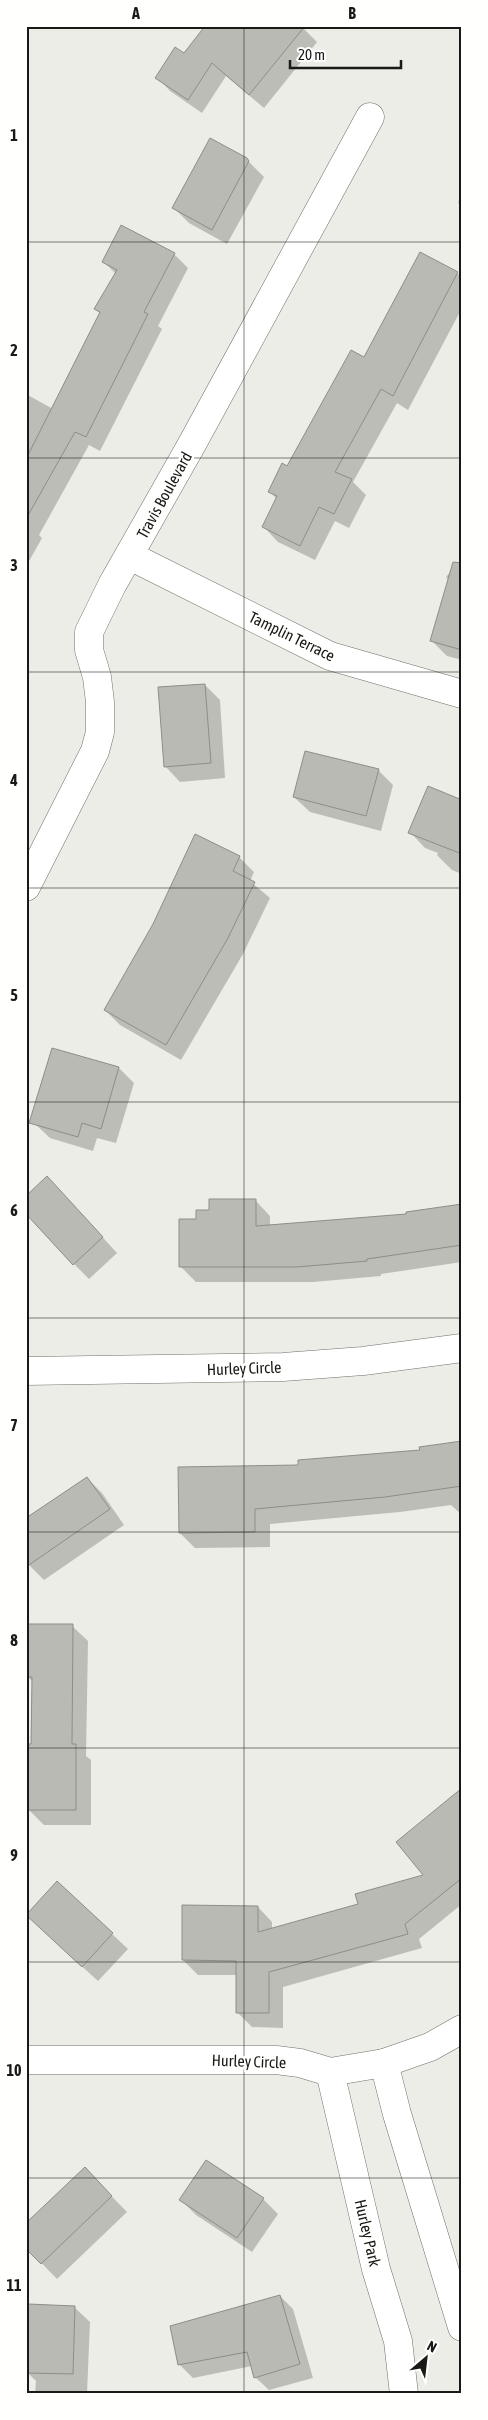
<svg xmlns="http://www.w3.org/2000/svg" width="488" height="2420" font-family="'Asap Condensed',sans-serif">
<style>
.shadow{fill:#0003}
.building{fill:#babab4;stroke:#8e8e88}
.lines{fill:none;stroke-linecap:round;stroke-linejoin:round}
.minor-casing{stroke:#70706b;stroke-width:29}
.minor{stroke:#fff;stroke-width:28}
.grid{fill:none;stroke:#191917;stroke-width:1;stroke-opacity:0.55}
.labels{text-anchor:middle;dominant-baseline:central;stroke-width:5;stroke-linejoin:round;paint-order:stroke}
.street-label{font-size:16px;fill:#191917;stroke:#fffffe}
.neatline{fill:none;stroke:#191917;stroke-width:2}
.grid-label{font-size:16px;text-anchor:middle;font-weight:bold;fill:#191917}
</style>
<rect width="100%" height="100%" fill="#edede7"/>
<g class="shadow">
<polygon points="303,28 317,42 264,108 226,76 202,113 170,91 157,77 184,54"/>
<polygon points="246,159 264,177 227,244 189,223 174,208"/>
<polygon points="462,190 462,207 458,203"/>
<polygon points="174,254 188,268 158,326 162,329 100,451 89,445 39,535 42,538 28,563 26,562 26,394 53,409 101,314 95,309 116,274 104,262"/>
<polygon points="457,273 462,278 462,308 408,410 397,403 353,482 366,495 349,528 335,521 315,560 278,542 263,526 277,499 269,491 364,359"/>
<polygon points="462,558 462,660 447,656 432,641 449,581 446,577"/>
<polygon points="205,685 220,700 225,778 180,782 165,766"/>
<polygon points="378,770 393,785 381,831 310,812 294,797"/>
<polygon points="462,801 462,874 452,870 437,855 438,853 425,848 410,832"/>
<polygon points="239,857 254,872 250,881 270,898 243,954 181,1060 120,1025 105,1010"/>
<polygon points="119,1068 134,1083 116,1143 97,1138 93,1151 50,1138 34,1123"/>
<polygon points="62,1193 117,1253 89,1279 74,1264"/>
<polygon points="255,1200 270,1216 270,1227 408,1216 462,1205 462,1262 381,1274 381,1276 313,1282 196,1282 180,1266 197,1221 210,1211"/>
<polygon points="462,1442 462,1515 451,1505 400,1512 270,1524 270,1547 195,1548 180,1533 300,1466 421,1451"/>
<polygon points="87,1478 102,1493 124,1525 44,1580 29,1565"/>
<polygon points="72,1626 88,1641 86,1756 91,1760 91,1825 44,1825 29,1810 33,1682 27,1676"/>
<polygon points="462,1807 462,1904 419,1939 422,1948 283,1987 283,2028 252,2027 237,2012 237,1975 198,1975 183,1960 258,1907 272,1922 272,1929 359,1905 425,1875"/>
<polygon points="58,1883 128,1949 98,1981 43,1931"/>
<polygon points="85,2169 127,2212 57,2279 26,2247"/>
<polygon points="263,2199 278,2214 252,2252 196,2215 181,2200"/>
<polygon points="280,2296 293,2309 313,2378 269,2390 255,2377 252,2366 193,2378 179,2364"/>
<polygon points="74,2307 90,2322 87,2394 35,2394 36,2381 27,2372"/>
</g>
<g class="building">
<polygon points="205,26 305,26 249,95 212,63 188,100 155,78 175,47 184,53"/>
<polygon points="210,138 247,158 249,161 212,230 172,208"/>
<polygon points="121,225 175,253 144,312 148,314 86,437 75,432 26,519 26,459 100,312 94,309 117,270 102,262"/>
<polygon points="420,252 458,272 393,396 381,389 335,472 352,479 334,514 319,507 300,546 262,527 277,496 268,492 282,463 287,466 351,350 364,357"/>
<polygon points="453,562 462,563 462,650 430,641"/>
<polygon points="205,684 211,763 164,767 158,687"/>
<polygon points="305,751 379,769 366,816 293,797"/>
<polygon points="428,786 462,800 462,854 408,833"/>
<polygon points="195,834 240,856 233,871 255,882 228,938 166,1045 104,1010 153,924"/>
<polygon points="52,1048 119,1067 101,1129 82,1123 78,1137 29,1123"/>
<polygon points="47,1176 103,1237 73,1265 26,1214 26,1196"/>
<polygon points="209,1199 256,1199 256,1226 406,1214 406,1212 462,1204 462,1245 367,1259 367,1261 297,1267 179,1267 179,1219 196,1219 196,1210 209,1210"/>
<polygon points="462,1441 462,1486 385,1497 255,1509 255,1532 179,1533 178,1467 298,1465 298,1460 420,1450 419,1447"/>
<polygon points="87,1477 110,1509 26,1567 26,1518"/>
<polygon points="27,1624 73,1624 72,1744 76,1744 76,1810 28,1810 27,1744 31,1744 32,1677 26,1677"/>
<polygon points="462,1788 462,1878 405,1924 408,1934 269,1972 269,2013 236,2013 236,1961 182,1960 182,1905 258,1906 258,1932 358,1904 355,1894 423,1875 396,1842"/>
<polygon points="57,1881 113,1933 82,1967 26,1915"/>
<polygon points="206,2160 264,2198 237,2238 179,2200"/>
<polygon points="85,2167 112,2196 41,2264 26,2249 26,2223"/>
<polygon points="280,2295 300,2364 254,2378 247,2352 178,2365 170,2326"/>
<polygon points="28,2304 75,2306 73,2374 26,2373"/>
</g>
<g class="lines">
<defs>
<g id="minor">
<polyline points="130,556 330,656 462,694"/>
<polyline points="26,887 95,751 100,732 100,702 97,677 89,650 89,632 112,585 192,444 370,117"/>
<polyline points="26,1371 283,1367 363,1361 462,1348"/>
<polyline points="26,2060 276,2060 300,2063 330,2072 384,2063 430,2047 462,2029"/>
<polyline points="384,2063 397,2114 462,2327"/>
<polyline points="330,2072 376,2269 398,2341 404,2394"/>
</g>
</defs>
<use href="#minor" class="minor-casing"/>
<use href="#minor" class="minor"/>
</g>
<path class="grid" d="M244 26V2394M26 242H462M26 458H462M26 672H462M26 888H462M26 1102H462M26 1318H462M26 1532H462M26 1748H462M26 1962H462M26 2178H462"/>
<g class="labels">
<g class="street-label">
<text transform="translate(164 495) rotate(-61)">Travis Boulevard</text>
<text transform="translate(292 636) rotate(26)">Tamplin Terrace</text>
<text transform="translate(244 1368) rotate(-2)">Hurley Circle</text>
<text transform="translate(249 2061) rotate(2)">Hurley Circle</text>
<text transform="translate(368 2233) rotate(77)">Hurley Park</text>
</g>
</g>
<rect width="488" height="2420" fill="none" stroke="#fffffe" stroke-width="55"/>
<g transform="translate(426 2358) rotate(28)" stroke="#fffffe" stroke-width="4" paint-order="stroke">
<path d="M0-4L9 19L0 12L-9 19Z" fill="#191917"/>
<text y="-8" font-size="14" font-weight="bold" text-anchor="middle" fill="#191917">N</text>
</g>
<path d="M290 60v8h111v-8" fill="none" stroke="#191917" stroke-width="2.5"/>
<text x="298" y="60" font-size="15" fill="#191917" stroke="#fffffe" stroke-width="4" paint-order="stroke">20 m</text>
<rect x="28" y="28" width="432" height="2364" class="neatline"/>
<g class="grid-label">
<text x="136" y="19">A</text>
<text x="352" y="19">B</text>
<text x="14" y="141">1</text>
<text x="14" y="356">2</text>
<text x="14" y="571">3</text>
<text x="14" y="786">4</text>
<text x="14" y="1001">5</text>
<text x="14" y="1216">6</text>
<text x="14" y="1431">7</text>
<text x="14" y="1646">8</text>
<text x="14" y="1861">9</text>
<text x="14" y="2076">10</text>
<text x="14" y="2291">11</text>
</g>
</svg>
